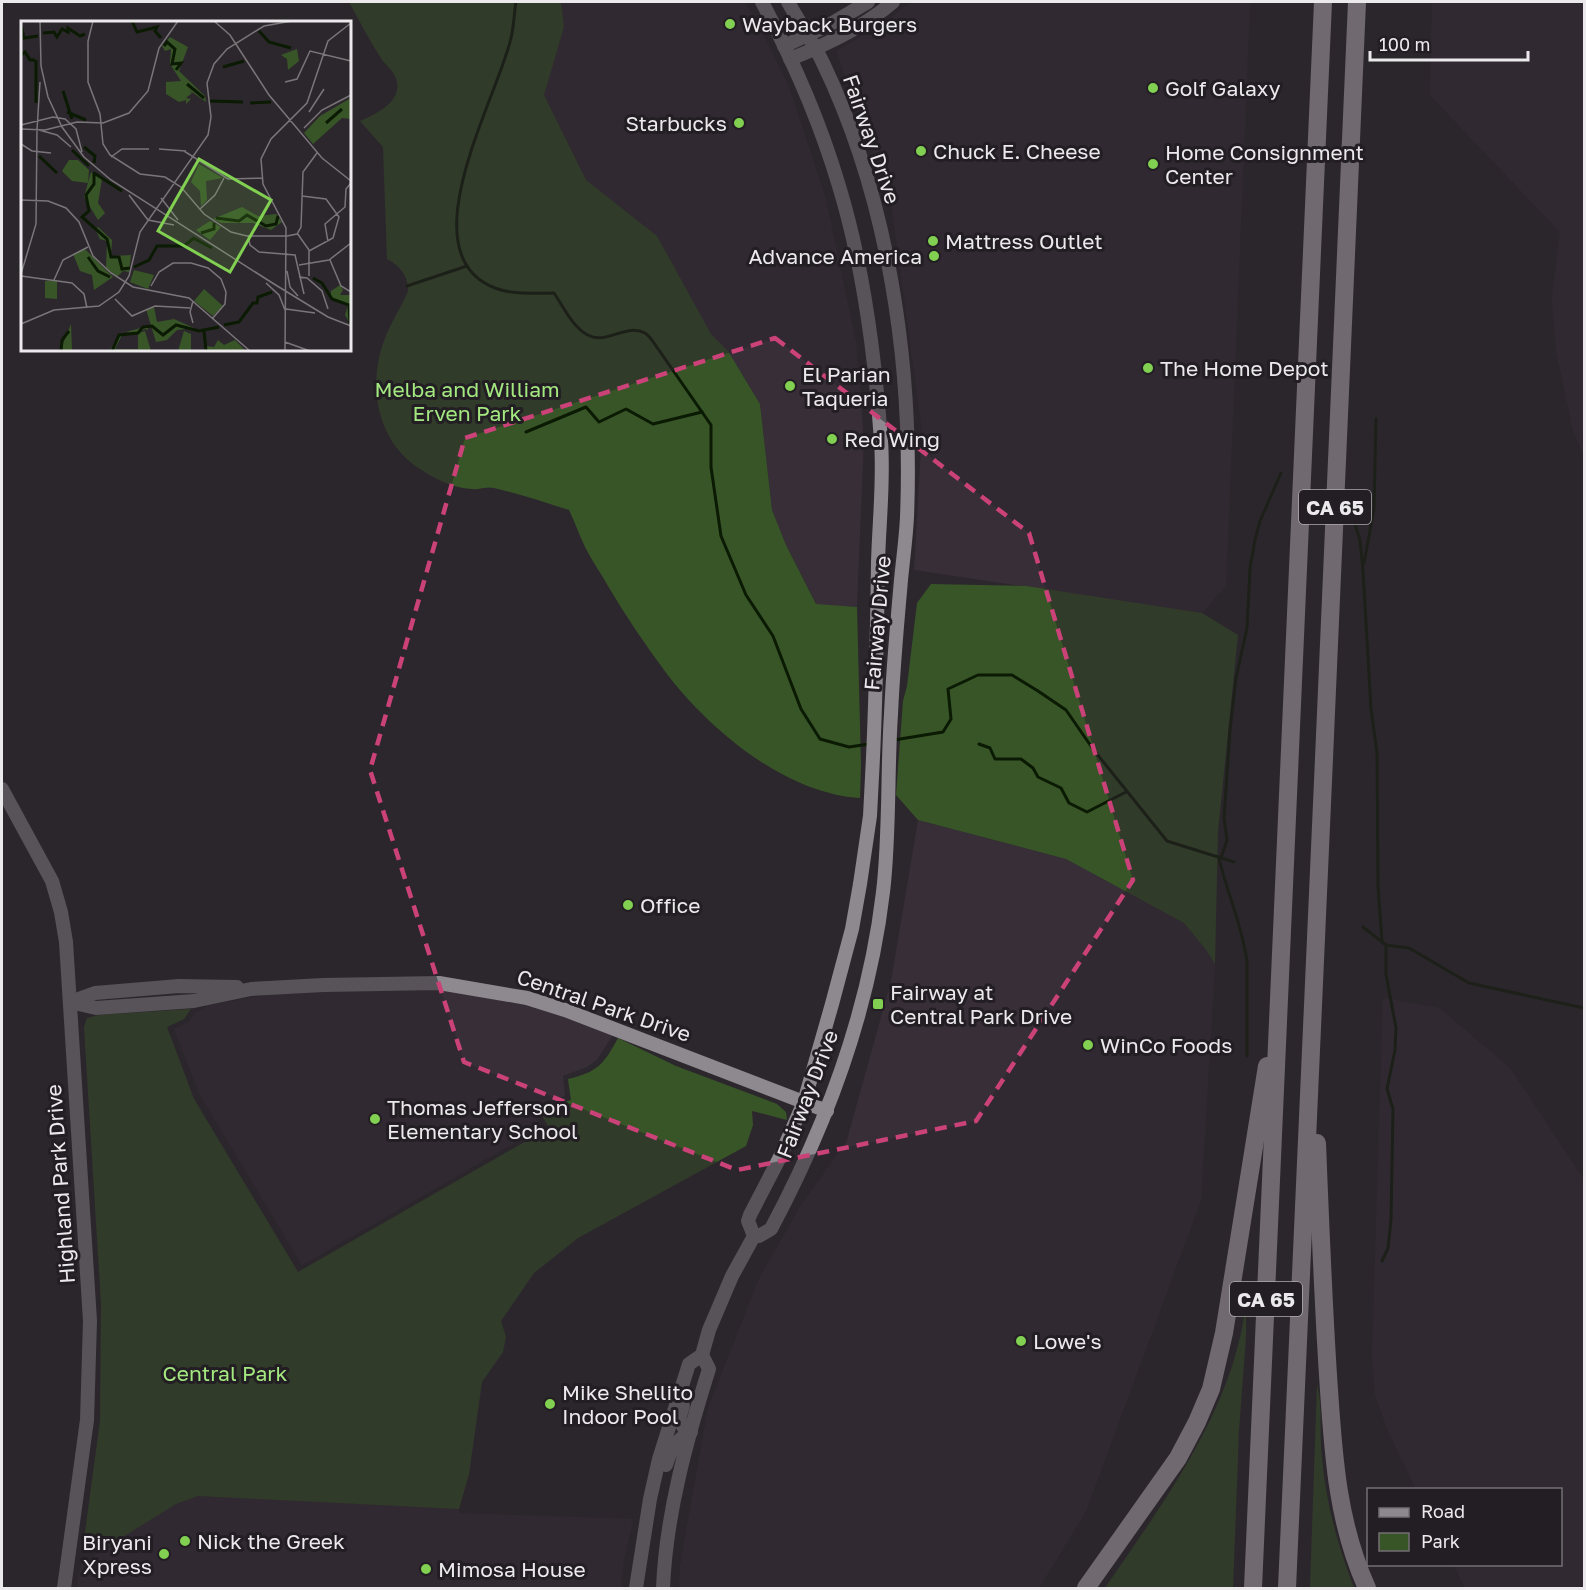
<svg xmlns="http://www.w3.org/2000/svg" width="1586" height="1590" font-family="'Golos Text',sans-serif">
<style>
.built{fill:#372e38}
.green{fill:#385528}
.lines{fill:none;stroke-linecap:round;stroke-linejoin:round}
.stream{stroke:#0b1a03;stroke-width:3}
.secondary{stroke:#8d898e;stroke-width:14}
.highway{stroke:#c3bcc3;stroke-width:18}
.marked{fill:none;stroke:#ca4278;stroke-width:4.5;stroke-dasharray:12 8;stroke-linejoin:round}
.poi-dot{fill:#81d051;stroke:#221e23;stroke-width:2}
.labels{text-anchor:middle;dominant-baseline:central;stroke-width:6;stroke-linejoin:round;paint-order:stroke}
.shield{fill:#221e23;stroke:#afacb0;stroke-width:1.5}
.shield-label{font-size:20px;font-weight:bold;fill:#ece9ed}
.poi-label{font-size:21px;fill:#ece9ed;stroke:#221e23;text-anchor:start}
.street-label{font-size:21px;fill:#ece9ed;stroke:#221e23}
.park-label{font-size:21px;fill:#a4e880;stroke:#221e23}
.inset-river{fill:none;stroke:#0b1a03;stroke-width:3}
.inset-road{fill:none;stroke:#797579;stroke-width:1.5}
.view{fill:#81d051;fill-opacity:0.15;stroke:#81d051;stroke-width:3}
.inset-edge{fill:none;stroke:#ece9ed;stroke-width:3}
</style>
<rect width="100%" height="100%" fill="#2c272c"/>
<g class="built">
<polygon points="561,2 745,2 763,34 789,87 825,196 856,342 864,441 857,607 817,605 786,545 772,510 760,404 728,351 711,334 657,236 586,180 544,95 564,27"/>
<polygon points="911,2 1250,2 1226,585 1202,613 914,570 922,430 891,202 836,51 880,26"/>
<polygon points="1432,2 1584,2 1584,455 1574,434 1556,351 1552,299 1560,232 1430,95"/>
<polygon points="918,820 1066,859 1184,923 1207,951 1215,964 1201,1200 1086,1511 1039,1588 679,1588 680,1566 708,1408 759,1279 801,1205 846,1143 891,981"/>
<polygon points="412,985 543,1007 613,1035 597,1060 587,1067 563,1076 565,1096 546,1102 532,1111 542,1127 302,1265 200,1095 174,1029 189,1022 195,1013 207,1006 269,994"/>
<polygon points="1383,998 1439,1008 1510,1068 1584,1180 1584,1588 1465,1588 1454,1565 1560,1564 1560,1490 1416,1489 1387,1429 1375,1394 1372,1357"/>
<polygon points="198,1496 459,1509 459,1513 633,1519 623,1564 621,1588 77,1588 81,1564 176,1504"/>
</g>
<g class="green">
<path d="M349 2H561L564 27 544 95 586 180 657 236 711 334 728 351 760 404 772 510 786 545 816 604 857 607 861 765 860 798C785 794 707 728 664 670 644 643 625 615 608 586 601 573 592 561 585 547 579 535 575 522 569 510 544 502 520 494 494 488 487 486 479 490 472 489 452 488 433 478 417 467 375 438 367 381 386 336 389 327 407 296 408 291 409 276 399 265 387 259L383 147 360 121C377 114 406 100 395 76 393 70 384 64 381 58 369 40 359 20 349 2Z"/>
<polygon points="931,584 1026,586 1202,613 1238,635 1218,831 1215,964 1207,951 1184,923 1066,859 918,820 896,795 903,701 907,686 917,603"/>
<path d="M191 1009 184 1019 167 1027 194 1099 298 1272 549 1128 540 1112 547 1107 571 1100 568 1079C598 1072 604 1064 618 1038L676 1066 777 1104 786 1112 787 1120 752 1111 753 1125 746 1146 578 1238 534 1273 501 1321 506 1337 503 1352 482 1382 469 1474 459 1509 198 1496 176 1504 99 1552 83 1547 100 1421 101 1304 84 1027 87 1018 99 1015Z"/>
<path d="M1246 1302V1337L1239 1430 1233 1588H1105C1163 1503 1235 1408 1246 1302Z"/>
<path d="M1317 1384C1323 1405 1319 1435 1322 1458 1326 1504 1338 1546 1354 1588H1310Z"/>
</g>
<g class="lines">
<g class="stream">
<path d="M516 2C514 13 514 26 511 38 498 97 406 254 495 288 513 295 535 293 554 293 563 306 574 330 590 336 607 344 627 323 645 333 648 335 652 340 654 343L711 425V467L721 536 746 595 773 636 801 709 820 739 849 747 869 744"/>
<polyline points="407,286 467,266"/>
<polyline points="526,432 586,407 599,422 626,409 653,424 702,412"/>
<polyline points="1349,505 1360,540 1363,571 1371,709 1377,753 1378,886 1382,942"/>
<polyline points="1364,563 1374,509 1376,419"/>
<polyline points="894,740 943,732 951,719 948,689 978,675 1012,675 1038,691 1066,710 1093,749 1167,841 1234,862"/>
<polyline points="979,744 990,748 995,759 1021,759 1033,768 1038,777 1061,788 1069,803 1087,812 1126,792"/>
<path d="M1219 858C1227 893 1242 925 1247 961V1056"/>
<polyline points="1221,858 1227,840 1224,818 1230,730 1236,678 1247,628 1250,568 1255,540 1260,521 1281,473"/>
<polyline points="1363,927 1386,945 1409,948 1469,983 1584,1008"/>
<polyline points="1382,1261 1388,1248 1391,1220 1393,1109 1387,1089 1395,1050 1396,1028 1386,974 1386,945"/>
</g>
<g class="secondary">
<polyline points="784,46 829,25 868,2"/>
<path d="M790 59C826 45 864 27 893 2"/>
<polyline points="2,789 52,881 61,912 66,942 90,1321 87,1420 64,1588"/>
<polyline points="70,1002 96,1008 194,1001 251,989 323,985 439,983 527,998 565,1010 827,1111"/>
<polyline points="70,1002 95,993 179,986 237,987"/>
<path d="M754 1236H759L771 1229C827 1124 869 1011 883 892 890 833 887 773 891 714 893 669 897 625 901 580 903 559 906 538 907 517 913 365 889 200 823 63 813 42 799 22 788 2"/>
<path d="M754 1236 748 1221 750 1215 779 1159 804 1102 832 1004 852 929 860 884 870 816 872 777C876 706 877 635 878 563 879 522 884 482 881 441 875 355 864 268 839 186 820 122 793 60 762 2"/>
<path d="M666 1465C671 1449 676 1440 691 1432L684 1428 679 1419 683 1406"/>
<polyline points="636,1588 650,1499 659,1459 689,1364 702,1355 709,1330 732,1276 754,1236"/>
<path d="M663 1588C666 1514 687 1439 709 1369L702 1355"/>
</g>
<g class="highway">
<path d="M1317 1143C1320 1220 1323 1298 1328 1375 1333 1449 1336 1520 1367 1588"/>
<polyline points="1086,1588 1178,1458 1197,1422 1211,1389 1224,1333 1267,1066"/>
<polyline points="1253,1588 1323,2"/>
<path d="M1287 1588C1310 1059 1335 531 1357 2"/>
</g>
</g>
<path d="M0 0H1586V1590H0ZM775 338 1029 533 1133 880 976 1121 737 1170 464 1062 370 770 465 438Z" fill="#2c272c" fill-opacity=".55" fill-rule="evenodd"/>
<path class="marked" d="M775 338 1029 533 1133 880 976 1121 737 1170 464 1062 370 770 465 438Z"/>
<g class="poi-dot">
<circle cx="730" cy="24" r="6"/>
<circle cx="1153" cy="88" r="6"/>
<circle cx="739" cy="123" r="6"/>
<circle cx="921" cy="151" r="6"/>
<circle cx="1153" cy="164" r="6"/>
<circle cx="933" cy="241" r="6"/>
<circle cx="934" cy="256" r="6"/>
<circle cx="1148" cy="368" r="6"/>
<circle cx="790" cy="386" r="6"/>
<circle cx="832" cy="439" r="6"/>
<circle cx="628" cy="905" r="6"/>
<rect x="872" y="998" width="12" height="12" rx="3"/>
<circle cx="1088" cy="1045" r="6"/>
<circle cx="375" cy="1119" r="6"/>
<circle cx="1021" cy="1341" r="6"/>
<circle cx="550" cy="1404" r="6"/>
<circle cx="185" cy="1541" r="6"/>
<circle cx="164" cy="1554" r="6"/>
<circle cx="426" cy="1569" r="6"/>
</g>
<g class="labels">
<g class="shield">
<rect x="1299" y="490" width="72" height="34" rx="4.5"/>
<rect x="1230" y="1282" width="72" height="34" rx="4.5"/>
</g>
<g class="shield-label">
<text x="1335" y="507">CA 65</text>
<text x="1266" y="1299">CA 65</text>
</g>
<g class="poi-label">
<text x="742" y="24">Wayback Burgers</text>
<text x="1165" y="88">Golf Galaxy</text>
<text x="727" y="123" text-anchor="end">Starbucks</text>
<text x="933" y="151">Chuck E. Cheese</text>
<text x="1165" y="152">Home Consignment<tspan x="1165" dy="24">Center</tspan></text>
<text x="945" y="241">Mattress Outlet</text>
<text x="922" y="256" text-anchor="end">Advance America</text>
<text x="1160" y="368">The Home Depot</text>
<text x="802" y="374">El Parian<tspan x="802" dy="24">Taqueria</tspan></text>
<text x="844" y="439">Red Wing</text>
<text x="640" y="905">Office</text>
<text x="890" y="992">Fairway at<tspan x="890" dy="24">Central Park Drive</tspan></text>
<text x="1100" y="1045">WinCo Foods</text>
<text x="387" y="1107">Thomas Jefferson<tspan x="387" dy="24">Elementary School</tspan></text>
<text x="1033" y="1341">Lowe's</text>
<text x="562" y="1392">Mike Shellito<tspan x="562" dy="24">Indoor Pool</tspan></text>
<text x="197" y="1541">Nick the Greek</text>
<text x="152" y="1542" text-anchor="end">Biryani<tspan x="152" dy="24">Xpress</tspan></text>
<text x="438" y="1569">Mimosa House</text>
</g>
<g class="street-label">
<text transform="translate(872 139) rotate(71)">Fairway Drive</text>
<text transform="translate(877 623) rotate(-85)">Fairway Drive</text>
<text transform="translate(604 1005) rotate(19)">Central Park Drive</text>
<text transform="translate(807 1094) rotate(-69)">Fairway Drive</text>
<text transform="translate(60 1184) rotate(-94)">Highland Park Drive</text>
</g>
<g class="park-label">
<text x="467" y="389">Melba and William<tspan x="467" dy="24">Erven Park</tspan></text>
<text x="225" y="1373">Central Park</text>
</g>
</g>
<g transform="translate(21 21)">
<rect width="330" height="330" fill="#2c272c"/>
<path d="M149 16 167 26 158 50 184 75 185 81 168 69 171 72 165 77 170 78 165 83V79L158 81 145 73V61L160 60 149 43 150 28 144 30 141 25ZM276 28 278 40 267 49 266 38 260 34ZM330 77V98L321 97 292 123 283 112 299 95ZM48 139H57L68 149 67 162 51 160 41 150ZM178 143 202 157 185 160 186 179 180 185 179 170 170 161ZM70 151 81 158 77 182 84 192 77 199 63 176ZM221 186 237 195 255 193 261 201 250 209 232 202H200L192 198ZM189 200 200 206 189 219 175 209ZM77 206 91 219 90 235 110 234 108 251 102 250 96 256 85 247 86 220 79 218 74 208ZM64 228 92 256 73 269 71 254 59 250 52 233ZM113 249 133 254 127 268 109 261ZM24 260H36V278L24 277ZM319 264 322 269 319 274H330V304L324 294 327 284 310 277V270ZM183 268 202 285 192 295 173 280ZM133 286 136 301 153 298 173 307 156 309 146 319 135 321 125 288ZM50 303 51 329 58 330H39ZM127 305V309L124 308 117 312 124 310 130 330H88L103 310 94 328H117V313L105 311ZM163 310 170 313V329L157 330ZM197 319 203 324 214 319 225 330H185V325L193 326Z" fill="#385528"/>
<path class="inset-river" d="M111 0 116 11 136 6 134 10 140 17M0 4 3 17 17 15M238 10 248 21 270 27M22 12 33 11 36 16 41 8 47 11V7L59 15 64 13M143 25 146 21 154 28 151 43 160 42 155 49M0 34 4 31 9 39H14M202 46 223 40M166 63 183 77M42 70 51 98M189 80 222 81M15 82V39M229 82 250 81M46 91 65 99M305 102 321 88M63 126 74 135 73 142M51 129 68 145M18 135 36 152M73 151V163L65 174 68 190 61 196 86 218 90 236H98L101 248 109 247M73 152 101 170M195 197 218 200 226 194 245 205 255 203 257 195M180 212 193 208V202M172 217 191 227M67 236 77 250 89 256M113 246 128 239 136 225H163L173 217M292 257 301 262 311 278 328 284 329 302M203 304 218 301 232 282H236L237 276 251 271M183 310 185 330M40 330 41 319 48 310M91 330 98 314 117 312 122 306 131 305 142 314 155 304 178 310 198 306"/>
<path class="inset-road" d="M19 0 20 45 27 76 41 106 63 136 90 159 253 263 307 296 330 305M72 0 67 20V61L79 93 82 123 89 134 119 153 144 156 160 166 183 193 210 211 226 215H266M193 0 209 14 248 74 301 137 330 160M264 61 276 58 289 30 330 40M288 91 303 68M0 104 32 96 44 98 55 108 61 131M283 107 301 89 330 74M0 108 24 109 56 101 82 102 108 92 127 70 138 27 157 0M16 109 19 61M18 109 36 114 50 126M0 123 11 130 30 132M138 128 165 130M163 130 207 158 241 157M90 136 101 128H128M108 174 127 199 153 204M281 175 305 178 318 196 312 217 288 230M140 177 157 199M0 179 27 180 45 187 58 201 72 235 90 252 112 266 168 277 229 330M179 188 194 174 203 157M276 212 288 229V255M227 214 229 224 238 231 274 234 283 273M266 215 276 213 280 206 282 151 296 132M307 221 304 203 324 186 325 168 330 162M309 239 320 265 330 271M278 244 308 239 330 222M266 250 269 266 277 275M0 253 15 203 16 109M0 255 51 262 63 273 66 287M278 256 286 257 301 270 307 288M33 259 42 239 67 226M245 262 258 274 264 289M130 265 138 251 152 242H170L187 247 200 258 205 271 204 283 191 298M94 278 111 295 134 285 169 287M265 288 294 292M172 302 169 291 172 280M0 303 33 289 78 285 98 271 108 255 119 211 187 114 190 96 186 62 193 43 206 28 243 5 271 0M264 321 289 330M264 330 265 207 242 163 240 138 250 118 286 82 307 20 330 2"/>
<path class="view" d="M178 138 250 179 209 251 137 210Z"/>
<rect width="330" height="330" class="inset-edge"/>
</g>
<rect width="1586" height="1590" fill="none" stroke="#ece9ed" stroke-width="6"/>
<rect x="1367" y="1488" width="195" height="78" fill="#221e23" stroke="#736f74" stroke-width="1.5"/>
<rect x="1379" y="1508" width="30" height="9" fill="#8d898e" stroke="#736f74" stroke-width="1.5"/>
<text x="1421" y="1518" font-size="18" fill="#ece9ed">Road</text>
<rect x="1379" y="1533" width="30" height="18" fill="#385528" stroke="#736f74" stroke-width="1.5"/>
<text x="1421" y="1548" font-size="18" fill="#ece9ed">Park</text>
<path d="M1370 51v9h158v-9" fill="none" stroke="#ece9ed" stroke-width="3"/>
<text x="1379" y="51" font-size="18" fill="#ece9ed" stroke="#221e23" stroke-width="4.5" paint-order="stroke">100 m</text>
</svg>
